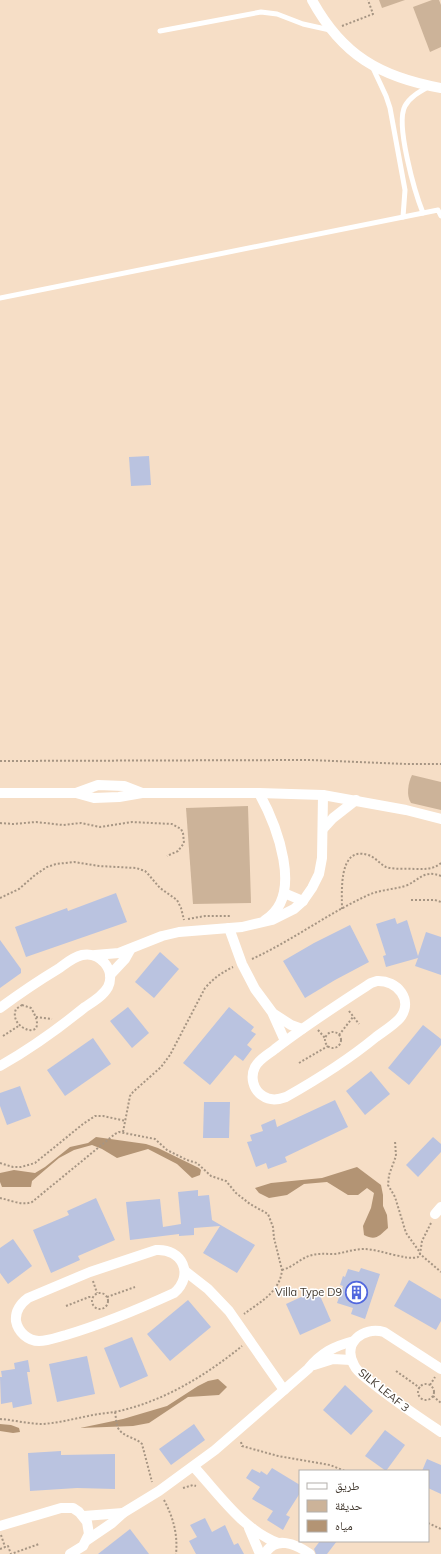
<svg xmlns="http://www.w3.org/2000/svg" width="441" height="1554" font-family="Mulish,'Noto Naskh Arabic',sans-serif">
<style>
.green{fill:#ccb399}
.water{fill:#b39474}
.building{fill:#bac3e0}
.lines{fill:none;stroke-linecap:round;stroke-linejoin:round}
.path{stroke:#a69583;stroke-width:2;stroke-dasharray:2 2;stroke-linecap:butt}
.lane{stroke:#fff;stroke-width:5}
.street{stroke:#fff;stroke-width:10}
.labels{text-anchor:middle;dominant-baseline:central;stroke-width:3;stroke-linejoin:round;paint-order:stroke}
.poi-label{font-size:11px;fill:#40372d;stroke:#fff;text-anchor:end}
.street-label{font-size:11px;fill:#40372d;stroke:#fff}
</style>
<rect width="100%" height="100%" fill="#f6dec6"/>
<g class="green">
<polygon points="379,0 405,0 382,8"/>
<polygon points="432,0 439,0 441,5 441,47 430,52 413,7"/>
<path d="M412 775 441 782V810L411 803C406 796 408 783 412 775Z"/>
<polygon points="248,806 251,903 193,904 186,808"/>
</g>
<g class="water">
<polygon points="96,1137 146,1144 158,1148 199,1168 201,1170 200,1175 192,1178 177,1164 148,1149 117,1158 102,1149 92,1145 74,1150 59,1158 32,1181 31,1187 2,1187 0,1182 0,1173 14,1170 35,1173 45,1167 70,1147 88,1143"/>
<path d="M357 1167 381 1185 383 1195V1206L387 1215 388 1228C379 1236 376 1241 364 1235L363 1226 371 1208 374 1193 367 1188 358 1195H348L327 1182 304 1184 287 1195 269 1198 259 1193 255 1188 271 1183 322 1178Z"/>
<polygon points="218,1379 227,1387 219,1395 188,1397 149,1423 133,1426 80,1428 123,1419 167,1406 198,1386 208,1381"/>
<polygon points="0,1424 11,1425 19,1428 20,1432 13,1433 0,1431"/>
</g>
<g class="building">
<polygon points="149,456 151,485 131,486 129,457"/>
<polygon points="116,893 127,922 26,957 15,927 67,908 68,911"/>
<polygon points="395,918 397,924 407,920 418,956 426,932 441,937 441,975 415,966 418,958 386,967 383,956 386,955 376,924"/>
<polygon points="350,925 369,962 335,980 305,998 283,961 314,943"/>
<polygon points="0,940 21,969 21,973 0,988"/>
<polygon points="160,952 179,969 154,998 135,982"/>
<polygon points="128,1007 149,1033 132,1048 110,1021"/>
<polygon points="229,1007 254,1027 251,1031 256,1034 247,1045 252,1049 243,1061 235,1055 210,1085 183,1063"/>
<polygon points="423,1025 441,1039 441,1045 409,1085 388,1068"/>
<polygon points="93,1038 111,1064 65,1096 47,1070"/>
<polygon points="371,1071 390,1094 365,1115 346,1091"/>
<polygon points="20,1086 31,1116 7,1125 0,1106 0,1093"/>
<polygon points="335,1100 348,1127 285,1157 287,1162 268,1169 266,1163 256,1167 247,1142 252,1141 250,1135 263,1131 261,1125 275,1119 277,1127"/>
<polygon points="204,1102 230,1102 229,1138 203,1138"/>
<polygon points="433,1137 441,1144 441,1152 418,1177 406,1165"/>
<polygon points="198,1190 198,1196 209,1195 212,1220 255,1245 237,1273 203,1253 220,1226 194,1228 194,1235 179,1236 179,1234 130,1240 126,1202 160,1199 163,1227 181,1224 178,1192"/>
<polygon points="96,1198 115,1240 78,1256 80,1260 51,1273 33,1230 69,1215 67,1211"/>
<polygon points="13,1239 32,1266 8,1284 0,1273 0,1248"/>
<polygon points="361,1268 380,1274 365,1319 351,1314 353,1308 337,1303 343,1286 340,1285 343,1276 345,1277 348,1269 359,1272"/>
<polygon points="409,1280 441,1299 441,1321 436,1330 394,1306"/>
<polygon points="314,1291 318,1291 331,1321 300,1335 286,1304"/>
<polygon points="188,1300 211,1327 170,1361 147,1334"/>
<polygon points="132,1337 148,1376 120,1388 104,1348"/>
<polygon points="87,1356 95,1394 57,1402 49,1364"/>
<polygon points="28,1360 30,1372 27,1372 32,1404 13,1408 12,1402 1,1404 0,1377 2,1377 1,1371 15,1369 14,1363"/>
<polygon points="345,1385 373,1411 351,1435 323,1410"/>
<polygon points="194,1424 205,1440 171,1465 159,1449"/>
<polygon points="385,1430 405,1445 386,1471 365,1456"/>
<polygon points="61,1451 61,1455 115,1454 115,1489 77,1488 30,1491 28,1453"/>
<polygon points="427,1459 441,1465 441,1494 428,1488 428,1471 422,1471"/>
<polygon points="272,1468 300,1485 300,1493 286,1515 290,1517 283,1530 267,1520 273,1511 252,1499 260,1487 246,1478 252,1469 260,1473 261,1471 267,1475"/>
<polygon points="205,1518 212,1532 225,1525 234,1545 238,1543 244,1554 196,1554 189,1541 197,1537 190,1525"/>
<polygon points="130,1529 149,1554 98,1554"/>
<polygon points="320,1541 337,1541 327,1554 316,1554 314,1549"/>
</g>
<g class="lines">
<g class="path">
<polyline points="342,26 373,14 368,0"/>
<polyline points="0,761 309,760 407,764 441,764"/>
<polyline points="0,823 13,824 36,822 63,825 81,823 100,827 132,822 172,824 181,829 183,833 184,843 178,851 167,856"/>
<polyline points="0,898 19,889 35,875 47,867 56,864 74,862 99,866 136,868 145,871 148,874 160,888 177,900 181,908 184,920"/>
<polyline points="411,900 435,900 441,902"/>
<path d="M342 909C342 893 338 845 368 855 375 857 380 864 386 867 395 870 406 868 414 869 424 869 433 870 441 863"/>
<polyline points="188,919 205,916 231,916"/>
<path d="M252 959C291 941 326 915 364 897 377 890 391 890 405 886 419 881 423 869 441 876"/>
<path d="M22 1005 31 1008C53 1044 7 1030 16 1009Z"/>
<polyline points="349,1011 359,1024"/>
<polyline points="36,1017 52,1019"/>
<polyline points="318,1030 325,1038"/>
<circle cx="333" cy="1040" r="8"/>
<polyline points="339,1035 353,1017"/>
<polyline points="3,1036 20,1025"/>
<polyline points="299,1063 328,1046"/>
<path d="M123 1132 130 1096 133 1092 161 1067 170 1055 205 988C214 978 221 973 233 967"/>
<polyline points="0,1163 13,1167 21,1167 35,1163 83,1124 95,1116 103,1116 126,1121"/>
<path d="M0 1198C10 1200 22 1206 32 1202L115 1134 119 1132 155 1139 167 1150 187 1160 197 1163 211 1176 226 1181 236 1193 250 1204 268 1214 273 1227 274 1238 282 1270C280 1292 260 1302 244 1314"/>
<polyline points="431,1223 422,1241 420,1254 441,1272"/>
<path d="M282 1270C293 1267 300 1259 309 1256 317 1253 325 1254 334 1254 344 1253 353 1249 364 1249 379 1249 407 1261 418 1257L420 1254 419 1251 406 1233 395 1197 388 1185 389 1175 396 1156 395 1141"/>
<polyline points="93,1281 97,1293"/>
<circle cx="100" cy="1301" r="8"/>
<polyline points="107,1297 135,1287"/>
<polyline points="66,1306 89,1297 92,1297"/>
<polyline points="396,1371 420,1388"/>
<circle cx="426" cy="1392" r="8"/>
<polyline points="430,1385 435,1377"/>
<polyline points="433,1396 441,1403"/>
<path d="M115 1412C116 1417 116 1423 118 1428 123 1437 135 1437 142 1444L152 1482"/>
<path d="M0 1419C14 1420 28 1424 43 1424 58 1423 73 1419 88 1416 101 1413 114 1413 127 1409 169 1398 209 1373 242 1346"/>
<polyline points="241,1442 242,1446 278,1456 330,1465 345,1471"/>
<polyline points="183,1488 193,1485 196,1486"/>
<path d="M164 1500C173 1517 178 1534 176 1554"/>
<polyline points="428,1523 441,1529"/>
<polyline points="1,1535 5,1547"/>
<polyline points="0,1549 8,1546 11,1554 39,1544"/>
</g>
<g class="lane">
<polyline points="160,31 261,12 277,14 303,24 330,30"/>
<polyline points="372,66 386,96 390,108 405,190 403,217"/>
<path d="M423 213C415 193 395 124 405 106 410 97 419 92 428 87"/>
<polyline points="0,298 438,210 441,216"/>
</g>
<g class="street">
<path d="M312 0C342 55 380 77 441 88"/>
<polyline points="0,793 76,793 94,798 119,797 142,793 259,793 323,795 406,810 441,819"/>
<polyline points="76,793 98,785 124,786 142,793"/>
<path d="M259 793C276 824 305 896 265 920"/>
<polyline points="323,829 333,818 356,800"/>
<polyline points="284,893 303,901"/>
<polyline points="229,928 242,964 255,989 272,1012 285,1041"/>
<polyline points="95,955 119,953 162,936 179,932 242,927 272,920 294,909 303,901 312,888 319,874 322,858 323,795"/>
<polyline points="110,975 125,959 130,950"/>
<path d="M377 981C397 980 414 1000 400 1018 394 1025 384 1031 376 1037 348 1060 318 1079 286 1097 278 1100 270 1101 263 1096 253 1090 250 1077 255 1067 259 1059 269 1054 275 1049 306 1025 339 1004 371 983Z"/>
<path d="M0 1008C19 994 38 981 58 969 65 964 73 957 82 955 100 951 116 970 108 987 103 996 93 1002 85 1007 58 1029 30 1049 0 1066"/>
<polyline points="274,1014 291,1025 302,1029"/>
<polyline points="435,1214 441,1207"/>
<path d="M156 1250C182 1248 195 1275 174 1293 139 1309 103 1324 66 1335 58 1337 48 1341 39 1341 28 1341 18 1332 16 1321 15 1311 20 1304 28 1298L90 1272Z"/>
<polyline points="185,1271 208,1289 229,1311 284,1390"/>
<polyline points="314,1365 333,1359 351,1360"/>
<path d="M441 1369 384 1332C363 1326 342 1343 354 1365 357 1372 365 1377 371 1382 393 1400 417 1416 441 1432"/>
<path d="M194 1467C218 1493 243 1530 278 1543"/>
<polyline points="84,1516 123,1513"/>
<polyline points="0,1526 61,1508 73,1508 79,1512 87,1522 89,1534 83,1546 70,1554"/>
<polyline points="249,1528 260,1554"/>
<path d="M87 1540 112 1523 123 1513 159 1491 215 1450 308 1369C321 1353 334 1346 354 1341"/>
<path d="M265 1554C275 1535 296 1544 310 1554"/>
</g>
</g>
<defs>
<symbol id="building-ring" viewBox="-11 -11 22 22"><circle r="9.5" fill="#fff" stroke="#5268de" stroke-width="1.5"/><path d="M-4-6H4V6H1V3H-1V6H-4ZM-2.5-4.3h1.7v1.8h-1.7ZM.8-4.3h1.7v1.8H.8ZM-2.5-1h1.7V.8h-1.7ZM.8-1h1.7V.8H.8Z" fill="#5268de"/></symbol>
</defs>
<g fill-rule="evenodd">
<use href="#building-ring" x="344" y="1280" width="25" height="25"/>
</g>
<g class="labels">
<g class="poi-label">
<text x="342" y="1292">Villa Type D9</text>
</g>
<g class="street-label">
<text transform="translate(384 1390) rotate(39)">SILK LEAF 3</text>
</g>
</g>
<rect x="299" y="1470" width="130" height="72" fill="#ffffff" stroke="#b3afab"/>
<rect x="307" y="1483" width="20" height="6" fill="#ffffff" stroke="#b3afab"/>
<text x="335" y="1490" font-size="12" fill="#40372d">طريق</text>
<rect x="307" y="1500" width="20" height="12" fill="#ccb399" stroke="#b3afab"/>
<text x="335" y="1510" font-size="12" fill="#40372d">حديقة</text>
<rect x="307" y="1520" width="20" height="12" fill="#b39474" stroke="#b3afab"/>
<text x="335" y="1530" font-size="12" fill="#40372d">مياه</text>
</svg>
